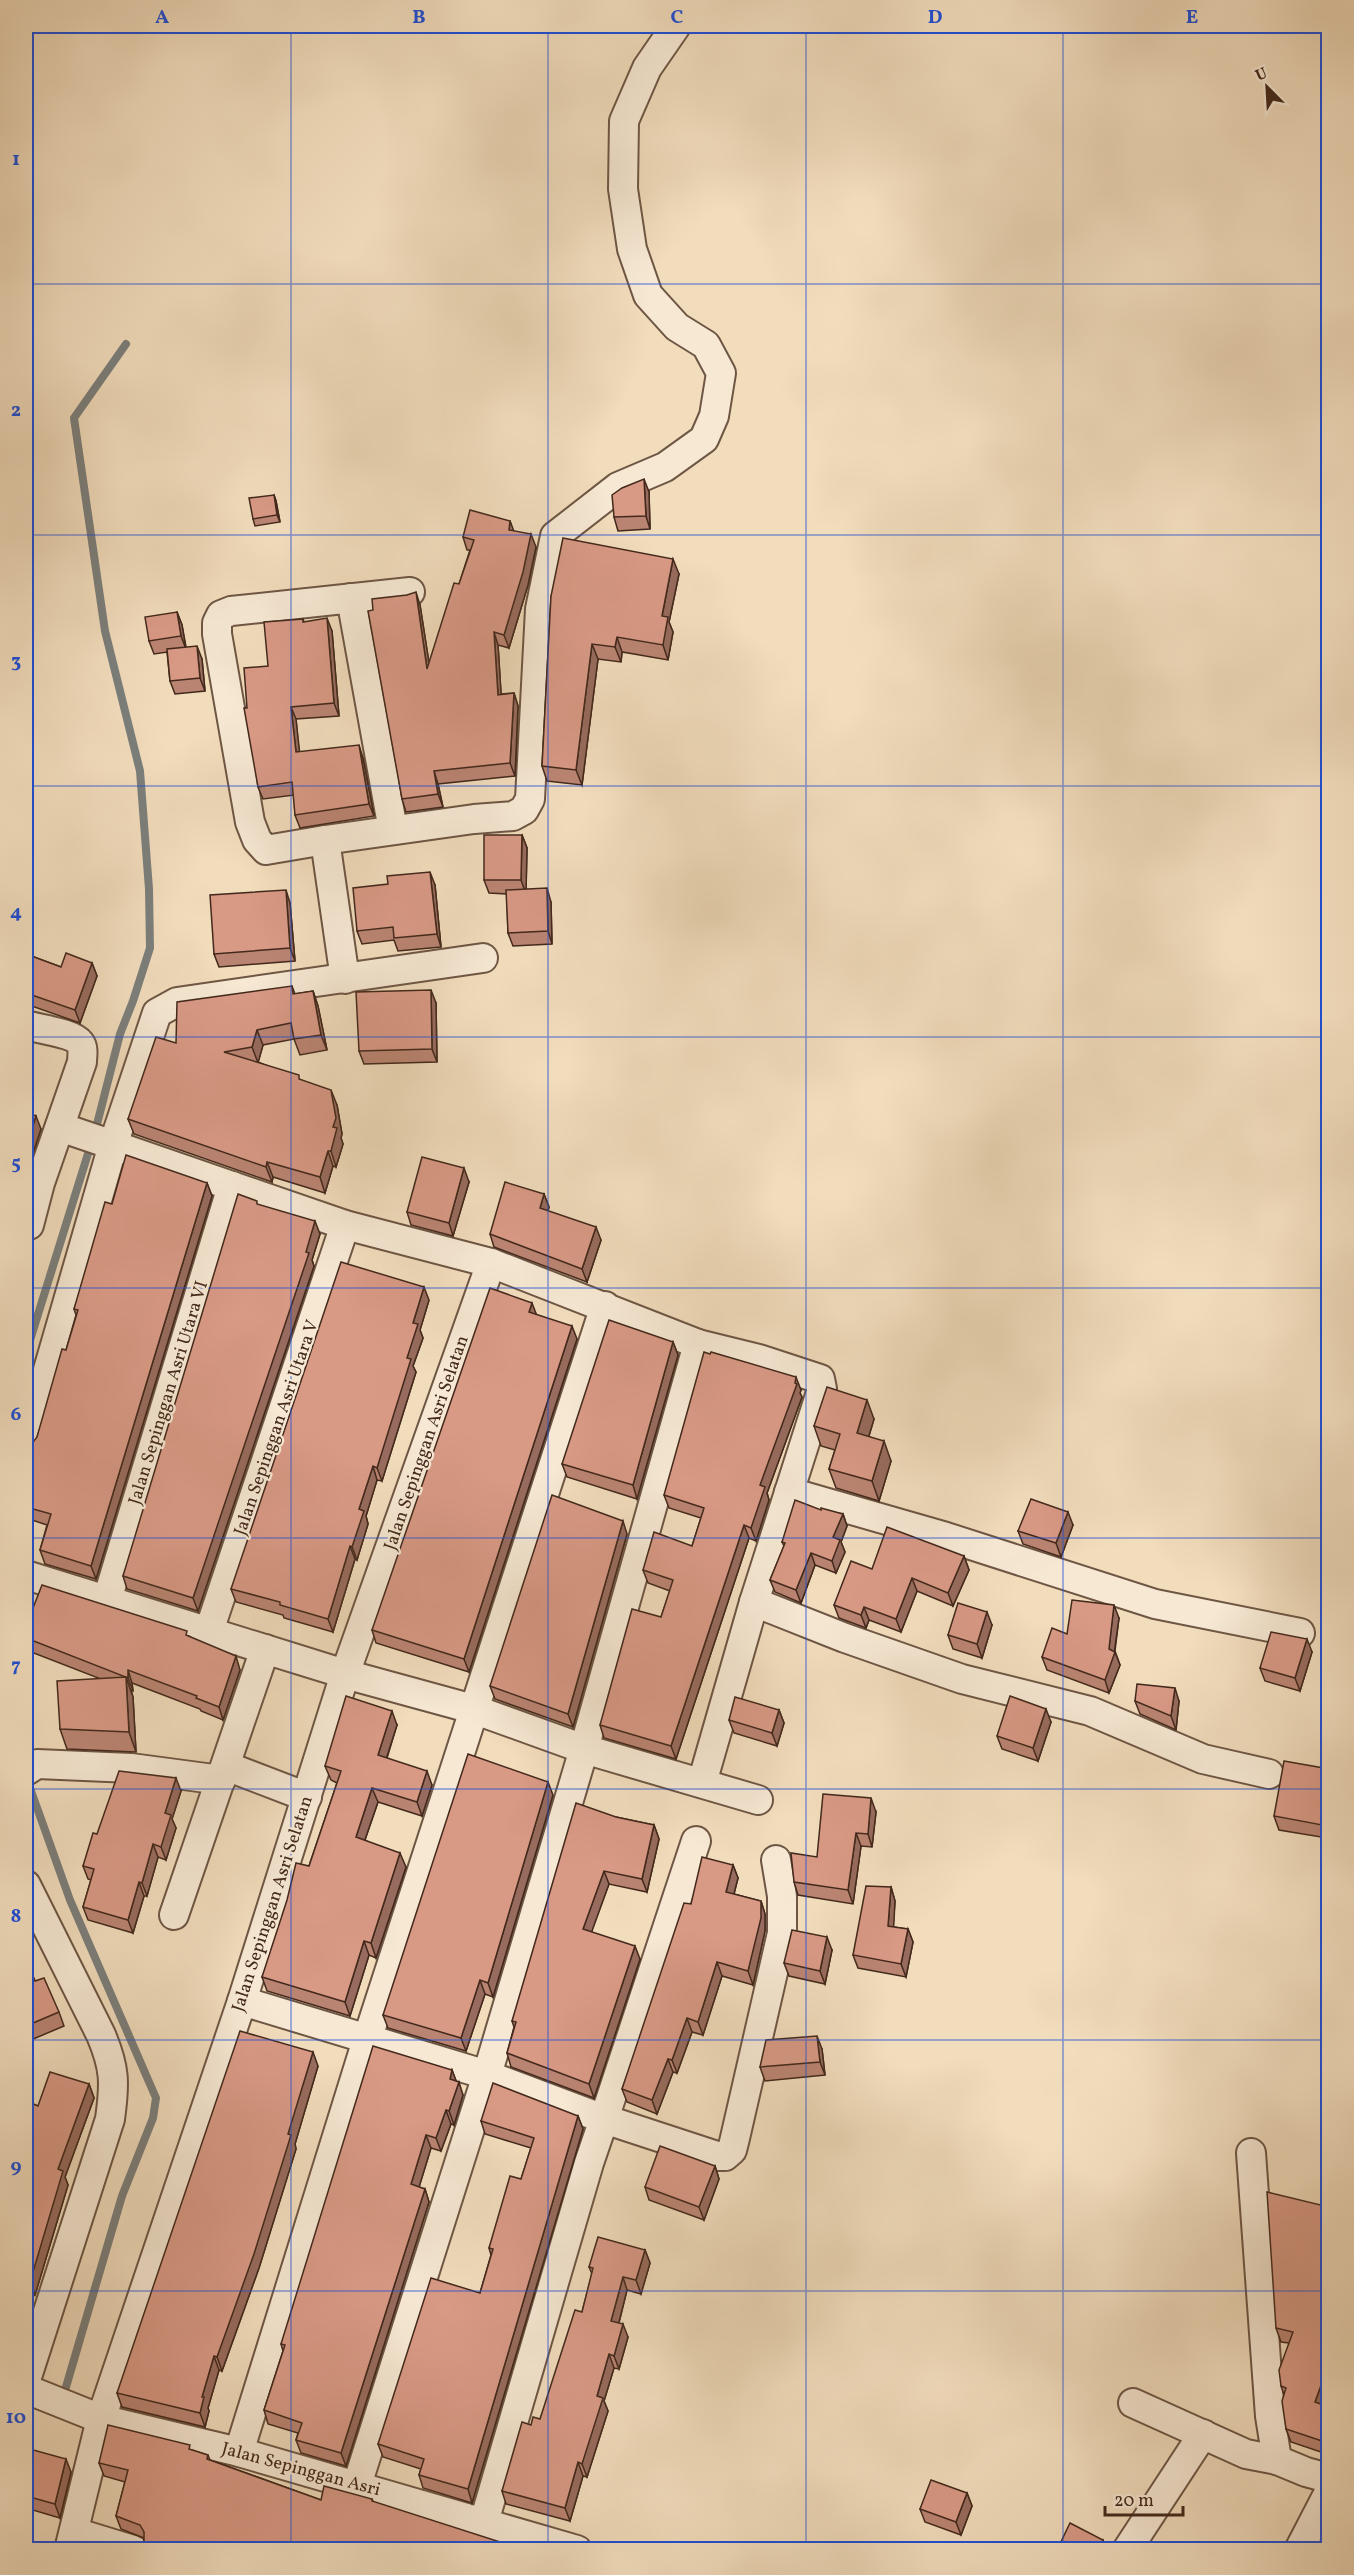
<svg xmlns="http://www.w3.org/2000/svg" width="1354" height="2575" font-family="Vollkorn,serif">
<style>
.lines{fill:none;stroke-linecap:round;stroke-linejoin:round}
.stream{stroke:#7b7f7c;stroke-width:8}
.minor-casing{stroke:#6e5644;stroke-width:32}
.minor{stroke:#f6e8d3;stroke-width:28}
.wall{fill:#ba8472;stroke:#43291c;stroke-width:1.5}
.shaded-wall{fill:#976b5d;stroke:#43291c;stroke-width:1.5}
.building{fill:#d89985;stroke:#43291c;stroke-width:1.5}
.grid{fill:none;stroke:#1d4ed8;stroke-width:1.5;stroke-opacity:0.55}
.labels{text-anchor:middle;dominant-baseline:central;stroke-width:4.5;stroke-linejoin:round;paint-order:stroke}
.street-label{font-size:18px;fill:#43291c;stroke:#f6e8d3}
.neatline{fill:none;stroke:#1d4ed8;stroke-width:2}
.grid-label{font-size:20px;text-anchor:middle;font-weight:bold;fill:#1d4ed8}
</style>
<rect width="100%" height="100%" fill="#f1dcbc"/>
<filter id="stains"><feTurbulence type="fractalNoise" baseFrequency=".00333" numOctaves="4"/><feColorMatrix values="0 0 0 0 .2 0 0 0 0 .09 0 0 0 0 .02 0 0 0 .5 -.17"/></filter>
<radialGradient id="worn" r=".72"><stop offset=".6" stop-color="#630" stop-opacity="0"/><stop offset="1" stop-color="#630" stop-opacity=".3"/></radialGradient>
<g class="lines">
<g class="stream">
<polyline points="95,1132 120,1034 133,1001 150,948 149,889 140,771 105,631 74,418 126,344"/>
<polyline points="26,1353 91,1144"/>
<polyline points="26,1777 70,1900 156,2098 153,2118 122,2196 66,2387"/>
</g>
<defs>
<g id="minor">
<polyline points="351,598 393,830"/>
<polyline points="325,840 474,819 513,816 524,810 530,799 540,609 555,536 618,487 665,467 704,439 714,416 721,373 706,345 677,327 648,295 632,249 623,189 624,121 647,68 676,26"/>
<polyline points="345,979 325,840 266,850 257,840 250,822 217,634 217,623 221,615 231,611 410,592"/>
<path d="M26 1025C38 1029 73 1033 80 1043 84 1048 82 1057 82 1062L40 1183 29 1225 26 1224"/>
<polyline points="60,1127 113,1145 157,1013 177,1002 483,958"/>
<polyline points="26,1446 113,1145 345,1225 491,1263 698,1344 759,1359 820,1379 822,1389 754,1602 702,1783"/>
<polyline points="789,1492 946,1537 1155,1604 1300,1633"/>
<polyline points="26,1575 345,1674 473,1709 584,1749 758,1800"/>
<polyline points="107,1600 232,1186"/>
<polyline points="754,1602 845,1638 962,1679 1090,1711 1203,1759 1269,1774"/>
<polyline points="209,1631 345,1225"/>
<polyline points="226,1766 307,1797"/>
<polyline points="26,1771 37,1764 131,1768 221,1780"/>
<polyline points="696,1841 604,2119 717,2156 725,2156 732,2150 735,2138 782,1933 782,1896 776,1860"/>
<path d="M26 1885 101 2035C115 2068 115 2083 110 2119L26 2380"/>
<polyline points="174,1915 265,1649"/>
<polyline points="242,2001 487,2075 604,2119 589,2163 484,2522"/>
<polyline points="1251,2153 1270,2416 1277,2460"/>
<polyline points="26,2389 101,2419 239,2452 577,2550"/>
<polyline points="1133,2403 1246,2454 1277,2460 1306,2472 1328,2478"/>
<polyline points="239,2452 367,2040 605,1306"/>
<polyline points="357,2485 487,2075 584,1749 698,1344"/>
<polyline points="74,2532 133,2550"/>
<polyline points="69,2550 101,2419 242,2001 345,1674 491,1263"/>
<polyline points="1127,2550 1203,2434"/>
<polyline points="1299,2550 1328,2494"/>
</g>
</defs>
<use href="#minor" class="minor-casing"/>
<use href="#minor" class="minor"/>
</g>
<g class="wall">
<polygon points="649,492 650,529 618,531 614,517"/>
<polygon points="274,495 276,501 280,522 255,526 253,519"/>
<polygon points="510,521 513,531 536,547 528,585 509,648 498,645 501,694 514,693 518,706 515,776 438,784 443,807 406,812 402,799 373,610 407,595 420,605 429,663 459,584 470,550 467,550 463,537"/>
<polygon points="26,548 30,565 26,566"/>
<polygon points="679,574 669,622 673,632 668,660 622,652 621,662 598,659 582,785 547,781 542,766 551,596"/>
<polygon points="177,612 182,625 186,647 202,659 205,691 175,694 170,681 167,652 154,654 149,641"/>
<polygon points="303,619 304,622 332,631 339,716 296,719 299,752 363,758 374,816 300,828 295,815 294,795 263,799 258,787 247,708 268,666"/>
<polygon points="522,835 527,848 526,889 551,902 552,944 513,946 508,933 507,894 489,893 484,880"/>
<polygon points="435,885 441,947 398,951 394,940 362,944 357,931"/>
<polygon points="290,903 295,961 219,967 214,954"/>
<polygon points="26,954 61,967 92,963 97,976 80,1023 26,1004"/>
<polygon points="292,986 295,994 313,991 318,1006 327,1050 300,1055 294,1039 263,1045 258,1062 301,1080 337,1105 342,1134 341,1138 343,1144 336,1167 333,1166 325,1193 273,1177 272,1182 134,1134 128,1119 176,1043"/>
<polygon points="436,1003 437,1062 364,1064 359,1051"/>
<polygon points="26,1112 41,1129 29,1165 26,1164"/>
<polygon points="469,1182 453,1236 411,1225 407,1212"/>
<polygon points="207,1183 212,1196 96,1579 45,1564 40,1550 47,1525 26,1518 26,1464 37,1437 66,1350 76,1315 74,1309 112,1204"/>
<polygon points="544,1194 549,1207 548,1211 601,1240 587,1282 494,1247 490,1234"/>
<polygon points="259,1205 320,1234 312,1260 314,1266 198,1611 127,1589 123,1576"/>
<polygon points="429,1300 420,1330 423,1338 413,1366 416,1372 382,1481 377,1480 366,1516 368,1524 357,1560 355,1559 333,1632 284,1618 283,1615 236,1602 231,1589"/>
<polygon points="536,1315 577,1339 469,1672 376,1643 372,1630"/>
<polygon points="673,1342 678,1355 637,1499 567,1477 562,1464"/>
<polygon points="801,1390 800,1393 802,1397 767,1493 769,1500 756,1541 749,1538 676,1759 604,1738 600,1725 661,1617 670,1591 648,1583 643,1570 692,1546 701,1518 669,1508 664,1495"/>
<polygon points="874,1419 869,1436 891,1461 879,1501 836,1488 829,1469 835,1450 821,1446 814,1426"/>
<polygon points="821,1510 843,1514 847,1526 841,1542 845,1552 836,1573 815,1565 801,1603 775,1592 770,1580 784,1546 782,1542"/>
<polygon points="1073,1525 1061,1557 1023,1544 1018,1531"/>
<polygon points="627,1534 573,1727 495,1699 490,1686"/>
<polygon points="964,1556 969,1570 953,1606 917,1591 901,1632 869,1620 866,1628 839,1618 834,1605 872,1569"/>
<polygon points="1119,1618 1115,1651 1120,1665 1109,1693 1047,1670 1042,1657 1067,1634"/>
<polygon points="992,1625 982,1658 953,1649 948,1635"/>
<polygon points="26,1626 189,1636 240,1670 223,1720 201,1711 200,1709 132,1683 133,1691 131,1690 133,1697 136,1752 67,1749 60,1729 101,1679 26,1650"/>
<polygon points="1312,1652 1300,1691 1265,1681 1260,1668"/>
<polygon points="1135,1701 1179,1701 1176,1730 1140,1714"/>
<polygon points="779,1710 784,1723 777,1746 734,1733 729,1720"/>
<polygon points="1051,1722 1038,1761 1002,1749 997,1736"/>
<polygon points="397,1725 387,1758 432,1785 422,1816 378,1802 365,1840 406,1867 376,1958 369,1955 350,2016 267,1991 262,1977 309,1866 337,1783 331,1780 325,1766"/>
<polygon points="1329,1769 1329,1831 1327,1838 1279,1830 1274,1816"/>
<polygon points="181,1791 172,1819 176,1828 166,1860 158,1857 147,1896 144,1896 133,1933 88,1920 83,1907 91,1880 88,1879 83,1866 97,1834"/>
<polygon points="553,1795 493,1997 485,1994 466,2051 388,2028 383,2015"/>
<polygon points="876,1812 872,1847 861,1846 853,1904 798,1895 794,1882 817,1857"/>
<polygon points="616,1817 654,1825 659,1839 647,1892 609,1884 591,1932 640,1959 594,2098 511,2067 507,2053 514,2027 512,2021"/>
<polygon points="733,1865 738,1878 734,1894 761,1901 765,1914 765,1931 753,1985 722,1976 703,2035 692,2032 677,2073 673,2072 657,2114 627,2102 622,2089 691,1904"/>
<polygon points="891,1887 895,1901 893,1927 908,1929 913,1942 906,1977 858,1968 853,1955"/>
<polygon points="832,1950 825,1984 789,1976 784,1963"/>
<polygon points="26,1960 35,1981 59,2012 64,2026 26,2042"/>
<polygon points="822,2049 825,2075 765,2081 760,2067"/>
<polygon points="318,2066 295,2144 296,2149 259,2268 222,2371 219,2370 208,2408 209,2411 205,2427 122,2407 117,2393"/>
<polygon points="452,2070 456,2081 463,2095 454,2125 451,2124 441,2151 431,2148 419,2187 425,2189 429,2202 346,2466 301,2453 296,2440 298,2433 268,2424 264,2410 283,2351 281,2344"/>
<polygon points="89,2084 94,2098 65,2177 68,2185 35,2295 31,2294 26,2311 26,2101 38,2106"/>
<polygon points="578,2116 583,2129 472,2503 423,2488 419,2475 421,2469 383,2457 378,2444 480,2293 491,2255 489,2248 521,2179 531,2148 485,2134 481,2121"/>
<polygon points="715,2166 719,2179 704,2220 649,2200 645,2187"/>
<polygon points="1329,2207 1329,2390 1323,2405 1329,2407 1329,2449 1327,2454 1291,2442 1286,2429 1284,2395 1281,2386 1289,2343 1281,2342 1276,2328"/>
<polygon points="645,2250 650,2263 641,2294 627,2290 619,2323 628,2337 619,2369 614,2368 604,2401 608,2411 587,2477 583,2476 570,2521 506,2504 502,2491 531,2425 540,2419 582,2312 592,2274 589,2267"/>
<polygon points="26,2448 71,2472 60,2518 26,2508"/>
<polygon points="192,2450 208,2455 210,2460 321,2500 372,2499 373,2501 140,2548 144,2541 144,2538 121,2529 116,2516 125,2482 104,2476 99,2463"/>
<polygon points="967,2493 972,2506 961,2535 925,2522 920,2509"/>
</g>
<g class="shaded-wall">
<polygon points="644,479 649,492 650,529 646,516"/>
<polygon points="274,495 276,501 280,522 277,515"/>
<polygon points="510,521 515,534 509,530"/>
<polygon points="531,534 536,547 528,585 509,648 504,635"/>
<polygon points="673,559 679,574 669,622 673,632 668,660 663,645 662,616"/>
<polygon points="416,592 420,605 432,682 427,669"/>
<polygon points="177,612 182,625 186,649 181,636"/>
<polygon points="327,618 332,631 339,716 334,703"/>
<polygon points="494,632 498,645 502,708 498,695"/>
<polygon points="617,637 622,652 621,662 615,647"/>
<polygon points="592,644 598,659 582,785 576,770"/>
<polygon points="197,646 202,659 205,691 200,678"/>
<polygon points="514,693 518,706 515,776 510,763"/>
<polygon points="291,707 296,719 301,765 296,752"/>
<polygon points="359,745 363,758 374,816 369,804"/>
<polygon points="434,771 438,784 443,807 438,794"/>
<polygon points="522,835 527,848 526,894 521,880"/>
<polygon points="430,872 435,885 441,947 437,934"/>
<polygon points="547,888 551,902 552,944 548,931"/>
<polygon points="286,890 290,903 295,961 290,948"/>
<polygon points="92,963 97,976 80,1023 75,1010"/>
<polygon points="431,990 436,1003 437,1062 432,1049"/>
<polygon points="313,991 318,1006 327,1050 321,1035"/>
<polygon points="257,1030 263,1045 258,1063 252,1047"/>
<polygon points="331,1090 337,1105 342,1134 341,1138 343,1144 336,1167 331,1151 333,1127"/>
<polygon points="36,1116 41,1129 29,1165 26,1157 26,1147"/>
<polygon points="328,1151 333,1166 325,1193 320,1177"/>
<polygon points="267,1162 273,1177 272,1182 266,1167"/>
<polygon points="464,1168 469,1182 453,1236 449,1223"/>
<polygon points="207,1183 212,1196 96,1579 91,1566"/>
<polygon points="544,1194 549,1207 545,1221 540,1208"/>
<polygon points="315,1221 320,1234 312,1260 314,1266 198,1611 193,1598"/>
<polygon points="596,1227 601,1240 587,1282 582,1269"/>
<polygon points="424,1287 429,1300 420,1330 423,1338 413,1366 416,1372 382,1481 377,1468 407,1358 413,1323"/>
<polygon points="532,1303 537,1316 529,1312"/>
<polygon points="572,1326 577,1339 469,1672 464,1659"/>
<polygon points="673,1342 678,1355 637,1499 633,1485"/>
<polygon points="796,1377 801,1390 800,1393 802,1397 767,1493 769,1500 756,1541 751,1528 760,1485"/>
<polygon points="867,1400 874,1419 864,1452 857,1433"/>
<polygon points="884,1441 891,1461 879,1501 872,1481"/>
<polygon points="373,1466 377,1480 366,1516 368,1524 357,1560 352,1547 359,1509"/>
<polygon points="1068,1512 1073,1525 1061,1557 1056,1543"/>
<polygon points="843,1514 847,1526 841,1542 845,1552 836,1573 832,1561 833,1537"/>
<polygon points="623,1521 627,1534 573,1727 568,1714"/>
<polygon points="744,1525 749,1538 676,1759 671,1746"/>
<polygon points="350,1546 355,1559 333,1632 328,1619"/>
<polygon points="811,1553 815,1565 801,1603 796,1590"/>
<polygon points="964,1556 969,1570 953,1606 948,1593"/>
<polygon points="912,1578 917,1591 901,1632 896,1619"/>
<polygon points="1114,1605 1119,1618 1114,1654 1115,1652 1120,1665 1109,1693 1105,1680"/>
<polygon points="864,1607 869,1620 866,1628 861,1615"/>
<polygon points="987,1612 992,1625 982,1658 977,1644"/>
<polygon points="1307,1639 1312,1652 1300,1691 1295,1678"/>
<polygon points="236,1656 240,1670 223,1720 219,1707"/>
<polygon points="128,1670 132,1683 133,1691 128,1678"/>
<polygon points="126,1677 133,1697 136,1752 129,1732"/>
<polygon points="1175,1688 1179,1701 1176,1730 1171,1716"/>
<polygon points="1046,1709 1051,1722 1038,1761 1033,1748"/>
<polygon points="779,1710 784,1723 777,1746 772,1733"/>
<polygon points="392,1711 397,1725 383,1769 378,1755"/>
<polygon points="427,1771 432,1785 422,1816 417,1802"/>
<polygon points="176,1778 181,1791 172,1819 176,1828 166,1860 161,1847 165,1813"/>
<polygon points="548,1782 553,1795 493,1997 488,1983"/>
<polygon points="372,1788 378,1802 361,1851 356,1837"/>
<polygon points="1329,1791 1329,1831 1327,1838 1322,1825"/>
<polygon points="871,1798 876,1812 872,1847 868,1834"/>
<polygon points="654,1825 659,1839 647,1892 642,1879"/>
<polygon points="856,1833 861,1846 853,1904 848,1890"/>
<polygon points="153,1844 158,1857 147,1896 142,1883"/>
<polygon points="400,1853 406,1867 376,1958 371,1943"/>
<polygon points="733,1865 738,1878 731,1905 726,1892"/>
<polygon points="604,1871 609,1884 588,1942 583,1929"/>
<polygon points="139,1882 144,1896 133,1933 128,1920"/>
<polygon points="891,1887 895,1901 893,1939 888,1926"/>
<polygon points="761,1901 765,1914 765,1931 753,1985 748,1971"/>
<polygon points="908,1929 913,1942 906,1977 901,1964"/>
<polygon points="827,1937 832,1950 825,1984 820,1971"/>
<polygon points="364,1941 369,1955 350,2016 345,2002"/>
<polygon points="635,1946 640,1959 594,2098 589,2084"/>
<polygon points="717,1962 722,1976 703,2035 698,2022"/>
<polygon points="480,1980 485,1994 466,2051 461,2038"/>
<polygon points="687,2018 692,2032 677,2073 672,2060"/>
<polygon points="817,2036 822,2049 825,2075 820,2062"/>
<polygon points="313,2052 318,2066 295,2144 296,2149 259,2268 222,2371 217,2357"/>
<polygon points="668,2059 673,2072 657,2114 652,2100"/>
<polygon points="452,2070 457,2083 450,2079"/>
<polygon points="459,2082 463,2095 454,2125 449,2111"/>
<polygon points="89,2084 94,2098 65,2177 68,2185 35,2295 30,2282 58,2169"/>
<polygon points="446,2110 451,2124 441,2151 436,2138"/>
<polygon points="578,2116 583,2129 472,2503 468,2489"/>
<polygon points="426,2135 431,2148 416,2197 411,2184"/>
<polygon points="715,2166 719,2179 704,2220 699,2207"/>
<polygon points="425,2189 429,2202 346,2466 341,2453"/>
<polygon points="645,2250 650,2263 641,2294 636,2280"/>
<polygon points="623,2277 627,2290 616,2334 611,2321"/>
<polygon points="27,2281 31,2294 26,2311 26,2283"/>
<polygon points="623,2324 628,2337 619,2369 614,2356"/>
<polygon points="609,2354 614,2368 604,2401 608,2411 587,2477 582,2464 597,2396"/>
<polygon points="214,2356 219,2370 208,2408 209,2411 205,2427 200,2413 202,2397"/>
<polygon points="1329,2363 1329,2390 1319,2415 1315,2402"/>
<polygon points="26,2411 31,2424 26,2445"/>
<polygon points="1325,2432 1329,2440 1329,2449 1327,2454 1322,2441"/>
<polygon points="66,2459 71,2472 60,2518 55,2504"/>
<polygon points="578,2462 583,2476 570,2521 565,2508"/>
<polygon points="967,2493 972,2506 961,2535 956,2522"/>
<polygon points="1103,2540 1107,2550 1098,2550"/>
</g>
<g class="building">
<polygon points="644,479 646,516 614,517 612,495 622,488"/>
<polygon points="274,495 277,515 253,519 249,498"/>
<polygon points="470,510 510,521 509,530 531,534 523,572 504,635 494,632 498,695 514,693 510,763 434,771 438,794 402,799 368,611 373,610 372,599 407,595 416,592 427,669 454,583 459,584 474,540 463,537"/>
<polygon points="563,538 673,559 662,616 668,617 663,645 617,637 615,647 592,644 576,770 542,766 551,596"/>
<polygon points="177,612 181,636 149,641 145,617"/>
<polygon points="327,618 334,703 291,707 296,752 359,745 369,804 295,815 292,782 258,787 244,708 247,708 244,668 268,666 264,622 303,619 303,622"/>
<polygon points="197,646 200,678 170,681 167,649"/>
<polygon points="484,835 522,835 521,880 484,880"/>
<polygon points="430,872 437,934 394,938 393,927 357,931 353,888 388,884 387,876"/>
<polygon points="547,888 548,931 508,933 506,890"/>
<polygon points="286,890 290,948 214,954 210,895"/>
<polygon points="66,953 92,963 75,1010 26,993 26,954 61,967"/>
<polygon points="292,986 293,994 313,991 321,1035 294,1039 291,1023 257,1030 252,1047 224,1052 299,1075 299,1079 331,1090 336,1118 333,1127 337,1128 331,1151 328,1151 320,1177 267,1162 266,1167 128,1119 156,1037 176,1043 177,1002"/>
<polygon points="431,990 432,1049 359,1051 356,992"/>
<polygon points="26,1112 36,1116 26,1147"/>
<polygon points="126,1155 207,1183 91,1566 40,1550 51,1514 26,1507 26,1464 31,1445 37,1437 62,1349 66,1350 78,1310 74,1309 105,1202 112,1204"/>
<polygon points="422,1157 464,1168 449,1223 407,1212"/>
<polygon points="505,1182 544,1194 540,1208 596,1227 582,1269 490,1234"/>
<polygon points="238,1194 257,1201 257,1204 315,1221 306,1252 309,1253 193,1598 123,1576"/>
<polygon points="341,1262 424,1287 413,1323 418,1324 407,1358 411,1359 377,1468 373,1466 359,1509 364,1511 352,1547 350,1546 328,1619 280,1605 280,1602 231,1589"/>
<polygon points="490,1288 532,1303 529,1312 572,1326 464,1659 372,1630"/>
<polygon points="609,1320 673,1342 633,1485 562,1464"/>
<polygon points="704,1352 710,1354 711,1352 796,1377 795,1383 797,1384 760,1485 765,1487 751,1528 744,1525 671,1746 600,1725 632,1609 661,1617 673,1580 643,1570 654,1532 692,1546 704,1508 664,1495"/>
<polygon points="827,1387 867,1400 857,1433 884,1441 872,1481 829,1469 840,1434 814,1426"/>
<polygon points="552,1495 623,1521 568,1714 490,1686"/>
<polygon points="1031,1499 1068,1512 1056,1543 1018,1531"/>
<polygon points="795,1500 821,1510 821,1508 843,1514 833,1537 840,1540 832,1561 811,1553 796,1590 770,1580 785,1543 782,1542"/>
<polygon points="887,1527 964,1556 948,1593 912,1578 896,1619 864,1607 861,1615 834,1605 851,1561 872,1569"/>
<polygon points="42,1585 187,1631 186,1635 236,1656 219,1707 196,1698 197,1696 128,1670 128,1678 26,1638 26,1626"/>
<polygon points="1072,1600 1114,1605 1109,1649 1115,1652 1105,1680 1042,1657 1052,1628 1067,1634"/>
<polygon points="958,1603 987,1612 977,1644 948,1635"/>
<polygon points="1271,1632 1307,1639 1295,1678 1260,1668"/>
<polygon points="126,1677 129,1732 60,1729 57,1681"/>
<polygon points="1137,1684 1175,1688 1171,1716 1135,1701"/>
<polygon points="346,1696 392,1711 378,1755 427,1771 417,1802 372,1788 356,1837 400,1853 371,1943 364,1941 345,2002 262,1977 287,1900 296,1863 309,1866 341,1771 325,1766"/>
<polygon points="1010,1696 1046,1709 1033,1748 997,1736"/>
<polygon points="735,1697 779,1710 772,1733 729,1720"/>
<polygon points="468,1754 548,1782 488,1983 480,1980 461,2038 383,2015"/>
<polygon points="1284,1761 1329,1769 1329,1791 1322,1825 1274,1816"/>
<polygon points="119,1771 176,1778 165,1813 171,1815 161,1847 153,1844 142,1883 139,1882 128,1920 83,1907 94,1869 83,1866 93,1833 97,1834"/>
<polygon points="823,1794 871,1798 868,1834 856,1833 848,1890 794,1882 791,1853 817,1857"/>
<polygon points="576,1803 616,1817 654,1825 642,1879 604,1871 583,1929 635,1946 589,2084 507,2053 516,2022 512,2021"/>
<polygon points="702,1857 733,1865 726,1892 761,1901 761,1918 748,1971 717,1962 698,2022 687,2018 672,2060 668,2059 652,2100 622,2089 684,1903 691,1904"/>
<polygon points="866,1886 891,1887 888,1926 908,1929 901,1964 853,1955"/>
<polygon points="792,1930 827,1937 820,1971 784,1963"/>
<polygon points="26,1960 35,1981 44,1978 59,2012 26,2026"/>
<polygon points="240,2031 313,2052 288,2134 291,2135 254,2254 217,2357 214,2356 202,2397 204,2397 200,2413 117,2393"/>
<polygon points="817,2036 820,2062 760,2067 766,2040"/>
<polygon points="373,2046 452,2070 450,2079 459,2082 449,2111 446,2110 436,2138 426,2135 411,2184 425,2189 341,2453 296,2440 302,2423 264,2410 285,2345 281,2344"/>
<polygon points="50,2072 89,2084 58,2169 63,2171 30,2282 27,2281 26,2283 26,2101 38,2106"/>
<polygon points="493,2083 578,2116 468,2489 419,2475 424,2459 378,2444 431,2278 480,2293 493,2249 489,2248 510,2176 521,2179 534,2138 481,2121"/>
<polygon points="660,2146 715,2166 699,2207 645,2187"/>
<polygon points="1267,2192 1329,2207 1329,2363 1315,2402 1329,2407 1329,2433 1325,2432 1322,2441 1286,2429 1282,2401 1286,2388 1281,2386 1279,2370 1293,2332 1276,2328"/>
<polygon points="598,2237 645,2250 636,2280 623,2277 611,2321 623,2324 614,2356 609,2354 597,2396 603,2398 582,2464 578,2462 565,2508 502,2491 522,2422 531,2425 533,2417 540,2419 575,2310 582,2312 593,2268 589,2267"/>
<polygon points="108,2425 190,2445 189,2449 208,2455 207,2459 321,2500 324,2486 372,2499 372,2501 525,2550 137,2550 140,2548 144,2541 144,2532 140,2525 116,2516 128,2470 99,2463"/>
<polygon points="26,2448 66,2459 55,2504 26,2496"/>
<polygon points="931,2480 967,2493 956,2522 920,2509"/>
<polygon points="1070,2523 1103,2540 1098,2550 1057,2550"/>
<polygon points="1213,2544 1224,2550 1210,2550"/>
<polygon points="77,2546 90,2550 75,2550"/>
</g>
<path class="grid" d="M291 26V2550M548 26V2550M806 26V2550M1063 26V2550M26 284H1328M26 535H1328M26 786H1328M26 1037H1328M26 1288H1328M26 1538H1328M26 1789H1328M26 2040H1328M26 2291H1328"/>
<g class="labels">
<g class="street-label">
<text transform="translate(169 1393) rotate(-73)">Jalan Sepinggan Asri Utara VI</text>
<text transform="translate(277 1428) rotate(-71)">Jalan Sepinggan Asri Utara V</text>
<text transform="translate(427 1443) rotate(-71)">Jalan Sepinggan Asri Selatan</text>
<text transform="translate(273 1904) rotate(-72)">Jalan Sepinggan Asri Selatan</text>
<text transform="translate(301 2470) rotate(15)">Jalan Sepinggan Asri</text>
</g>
</g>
<rect width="1354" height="2575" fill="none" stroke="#f1dcbc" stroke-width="66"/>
<g transform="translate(1267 87) rotate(336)" stroke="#f6e8d3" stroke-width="4.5" paint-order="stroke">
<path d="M0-4.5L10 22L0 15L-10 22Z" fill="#43291c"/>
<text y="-9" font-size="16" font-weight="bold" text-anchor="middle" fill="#43291c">U</text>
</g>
<path d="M1105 2506v9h78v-9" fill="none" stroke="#43291c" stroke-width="3"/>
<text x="1114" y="2506" font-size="18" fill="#43291c" stroke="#f6e8d3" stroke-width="4.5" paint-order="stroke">20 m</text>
<rect x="33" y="33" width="1288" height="2509" class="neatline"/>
<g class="grid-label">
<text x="162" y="23">A</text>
<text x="419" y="23">B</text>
<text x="677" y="23">C</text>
<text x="935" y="23">D</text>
<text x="1192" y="23">E</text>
<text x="16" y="165">1</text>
<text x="16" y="416">2</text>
<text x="16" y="667">3</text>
<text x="16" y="918">4</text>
<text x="16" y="1169">5</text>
<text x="16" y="1420">6</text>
<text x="16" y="1671">7</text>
<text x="16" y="1922">8</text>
<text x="16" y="2172">9</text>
<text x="16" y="2423">10</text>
</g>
<rect width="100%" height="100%" filter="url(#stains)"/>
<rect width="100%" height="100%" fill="url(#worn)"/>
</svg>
